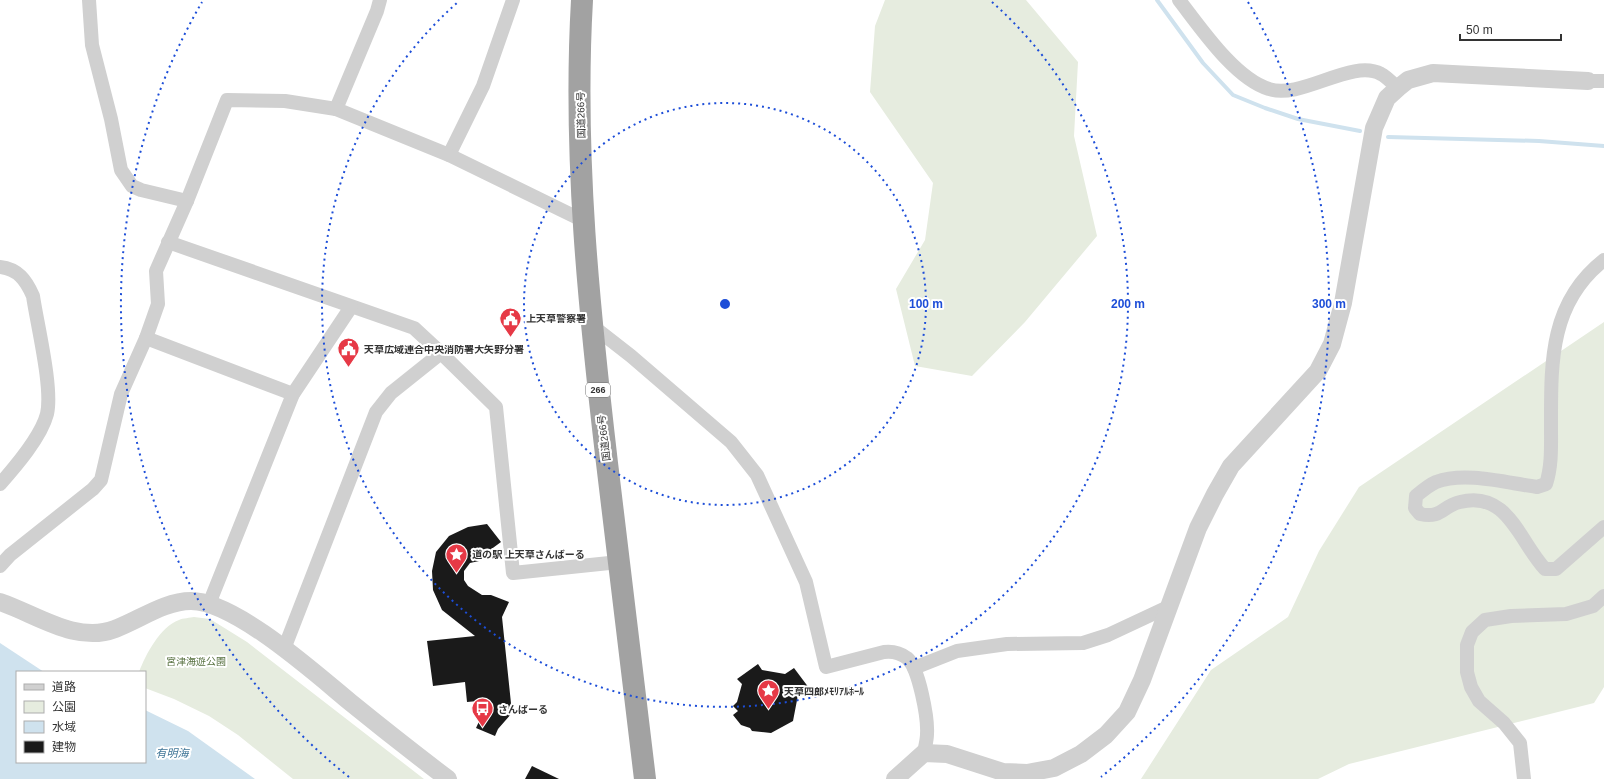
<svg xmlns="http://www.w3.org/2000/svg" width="1604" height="779" font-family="Arial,'Noto Sans JP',sans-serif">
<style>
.green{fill:#e6ecdf}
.water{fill:#cfe2ee}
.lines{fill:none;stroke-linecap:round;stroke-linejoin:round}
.stream{stroke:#cfe2ee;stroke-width:4}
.building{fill:#1a1a1a}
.minor{stroke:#d0d0d0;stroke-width:14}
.tertiary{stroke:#d0d0d0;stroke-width:18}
.trunk{stroke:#a2a2a2;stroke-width:22}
.ring{fill:none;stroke:#1d4ed8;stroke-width:2;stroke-dasharray:2 4}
.labels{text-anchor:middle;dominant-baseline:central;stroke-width:4;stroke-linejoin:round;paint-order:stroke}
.shield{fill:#fff;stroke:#707070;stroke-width:1}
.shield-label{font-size:9px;font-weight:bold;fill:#333}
.street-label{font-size:10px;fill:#333;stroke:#fff}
.poi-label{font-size:10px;font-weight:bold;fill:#333;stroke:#fff;text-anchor:start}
.park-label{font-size:10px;fill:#56703f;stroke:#fff}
.water-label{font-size:11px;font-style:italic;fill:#3f7597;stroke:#fff}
.centre{fill:#1d4ed8;stroke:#fff;stroke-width:2}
.ring-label{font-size:12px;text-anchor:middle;font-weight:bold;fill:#1d4ed8;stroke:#fff;stroke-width:4;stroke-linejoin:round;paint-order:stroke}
</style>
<rect width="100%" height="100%" fill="#fff"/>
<g class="green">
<polygon points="885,0 1026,0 1078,62 1074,136 1097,236 1025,322 972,376 915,366 896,289 925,240 933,183 870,92 875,26"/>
<polygon points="1604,322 1604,687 1594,703 1349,764 1318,779 1141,779 1211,670 1288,617 1319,551 1359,487"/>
<path d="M194 617 210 619 247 642 424 779H293L238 735 209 716 174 699 145 688V672H139C146 654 160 627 179 620 183 618 190 618 194 617Z"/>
</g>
<polygon class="water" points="0,643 44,672 17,672 17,762 145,762 145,710 188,731 255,779 0,779"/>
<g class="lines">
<g class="stream">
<polyline points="1157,0 1203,63 1233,95 1265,108 1298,119 1360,131"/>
<polyline points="1388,137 1539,141 1604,146"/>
</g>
</g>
<g class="building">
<polygon points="487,524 501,542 486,553 479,554 479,561 470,563 464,571 464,580 468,586 482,595 491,595 509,602 502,617 512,713 498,729 495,736 476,728 489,700 467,702 465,682 433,686 427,641 475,636 442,610 433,590 432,571 436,552 449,536 468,527"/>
<polygon points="758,664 762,670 785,674 794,668 809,688 798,695 793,721 771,733 752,731 750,728 741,725 733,715 738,711 733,706 737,702 742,684 737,679"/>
<polygon points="532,766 559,779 525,779"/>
</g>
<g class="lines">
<g class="minor">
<polyline points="89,0 92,45 111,119 121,170 132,186 141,190 187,201"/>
<path d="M1179 0C1200 27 1235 79 1269 89 1301 100 1352 58 1381 74 1387 77 1393 84 1398 88"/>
<polyline points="1588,81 1604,81"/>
<polyline points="336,109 377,11 380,0"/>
<polyline points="449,155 483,86 513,0"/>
<polyline points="168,242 414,328 441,353 496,407 513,573 619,562"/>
<path d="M1604 260C1549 303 1551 364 1551 427 1551 446 1552 466 1546 484L1537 487C1507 483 1465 471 1436 482 1429 485 1422 491 1416 496L1415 508 1420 514C1442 519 1442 506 1460 502 1508 490 1519 541 1545 569H1556L1604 527"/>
<path d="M0 267C18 269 26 280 33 296 37 324 53 388 47 414 41 437 16 466 0 484"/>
<path d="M590 324 631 356 731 442 757 475 806 582 826 667 884 652C892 651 899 652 907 658 919 668 928 718 927 734 927 740 925 747 924 753"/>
<polyline points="146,338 293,394"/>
<polyline points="0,566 10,555 93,489 101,480 121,394 146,338 158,304 156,271 187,201 227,100 285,101 336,109 449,155 582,220"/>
<polyline points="209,604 293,394 351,307"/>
<polyline points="284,649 376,412 391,393 441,353"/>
<polyline points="914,668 957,651 1007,644 1083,643 1108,635 1170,606"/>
<polyline points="1524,779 1520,743 1504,723 1479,701 1471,687 1467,672 1467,645 1472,632 1485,620 1511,616 1566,614 1593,606 1604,596"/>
</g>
<g class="tertiary">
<path d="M0 602C36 614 76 644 115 629 139 620 165 601 191 601 235 601 316 674 350 702 382 728 415 754 448 779"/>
<polyline points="895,779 924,753 947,754 1003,772 1027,773 1054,768 1081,754 1106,735 1127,712 1142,680 1198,528 1215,494 1231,466 1318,371 1332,344 1343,303 1374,128 1387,98 1398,88 1408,80 1433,73 1588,81"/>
</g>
<path class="trunk" d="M582 0C573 155 589 309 607 463 620 568 632 674 645 779"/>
</g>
<g class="ring">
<circle cx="725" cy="304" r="201"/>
<path d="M992 2A403 403 0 1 1 458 2"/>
<path d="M349 777A604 604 0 0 1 202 2M1248 2A604 604 0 0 1 1101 777"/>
</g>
<defs>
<symbol id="civic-pin" viewBox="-11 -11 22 30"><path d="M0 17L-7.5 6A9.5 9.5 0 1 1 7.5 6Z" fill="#e63946" stroke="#fff"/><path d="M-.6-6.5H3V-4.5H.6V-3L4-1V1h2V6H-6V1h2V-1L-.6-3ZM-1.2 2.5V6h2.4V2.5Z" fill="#fff"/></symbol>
<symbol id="sight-pin" viewBox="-11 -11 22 30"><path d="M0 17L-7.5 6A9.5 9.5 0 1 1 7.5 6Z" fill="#e63946" stroke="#fff"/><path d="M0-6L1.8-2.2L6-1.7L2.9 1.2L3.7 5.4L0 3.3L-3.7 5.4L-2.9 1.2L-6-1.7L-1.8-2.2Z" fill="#fff"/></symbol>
<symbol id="bus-pin" viewBox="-11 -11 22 30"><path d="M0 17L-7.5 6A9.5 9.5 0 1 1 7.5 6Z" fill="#e63946" stroke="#fff"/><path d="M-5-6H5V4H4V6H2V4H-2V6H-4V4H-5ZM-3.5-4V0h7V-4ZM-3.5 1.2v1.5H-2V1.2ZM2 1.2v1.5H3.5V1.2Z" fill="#fff"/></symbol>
</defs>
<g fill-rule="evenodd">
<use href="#civic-pin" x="498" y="306" width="25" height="34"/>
<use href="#civic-pin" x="336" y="336" width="25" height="34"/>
<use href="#sight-pin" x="444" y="542" width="25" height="34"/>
<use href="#sight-pin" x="756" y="678" width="25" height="34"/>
<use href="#bus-pin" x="470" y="696" width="25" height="34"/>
</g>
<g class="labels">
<rect class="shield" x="586" y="383" width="24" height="14" rx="3"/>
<g class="shield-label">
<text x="598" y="390">266</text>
</g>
<g class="street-label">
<text transform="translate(581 115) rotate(-91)">国道266号</text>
<text transform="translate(604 438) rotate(-97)">国道266号</text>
</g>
<g class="poi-label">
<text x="526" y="318">上天草警察署</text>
<text x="364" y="349">天草広域連合中央消防署大矢野分署</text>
<text x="472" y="554">道の駅 上天草さんばーる</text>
<text x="784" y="691">天草四郎ﾒﾓﾘｱﾙﾎｰﾙ</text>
<text x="498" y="709">さんぱーる</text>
</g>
<g class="park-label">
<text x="196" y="661">宮津海遊公園</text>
</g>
<g class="water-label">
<text x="172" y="753">有明海</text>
</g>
</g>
<circle cx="725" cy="304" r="6" class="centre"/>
<g class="ring-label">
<text x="926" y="308">100 m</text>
<text x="1128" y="308">200 m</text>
<text x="1329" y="308">300 m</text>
</g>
<rect x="16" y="671" width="130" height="92" fill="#ffffff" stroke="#adadad"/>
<rect x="24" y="684" width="20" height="6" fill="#d0d0d0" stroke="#adadad"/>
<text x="52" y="691" font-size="12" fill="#333333">道路</text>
<rect x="24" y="701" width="20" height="12" fill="#e6ecdf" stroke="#adadad"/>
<text x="52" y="711" font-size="12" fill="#333333">公園</text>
<rect x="24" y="721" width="20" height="12" fill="#cfe2ee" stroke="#adadad"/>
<text x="52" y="731" font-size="12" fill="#333333">水域</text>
<rect x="24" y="741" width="20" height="12" fill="#1a1a1a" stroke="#adadad"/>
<text x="52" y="751" font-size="12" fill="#333333">建物</text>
<path d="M1460 34v6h101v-6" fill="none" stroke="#333333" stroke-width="2"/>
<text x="1466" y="34" font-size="12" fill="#333333" stroke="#ffffff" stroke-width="3" paint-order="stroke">50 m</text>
</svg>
